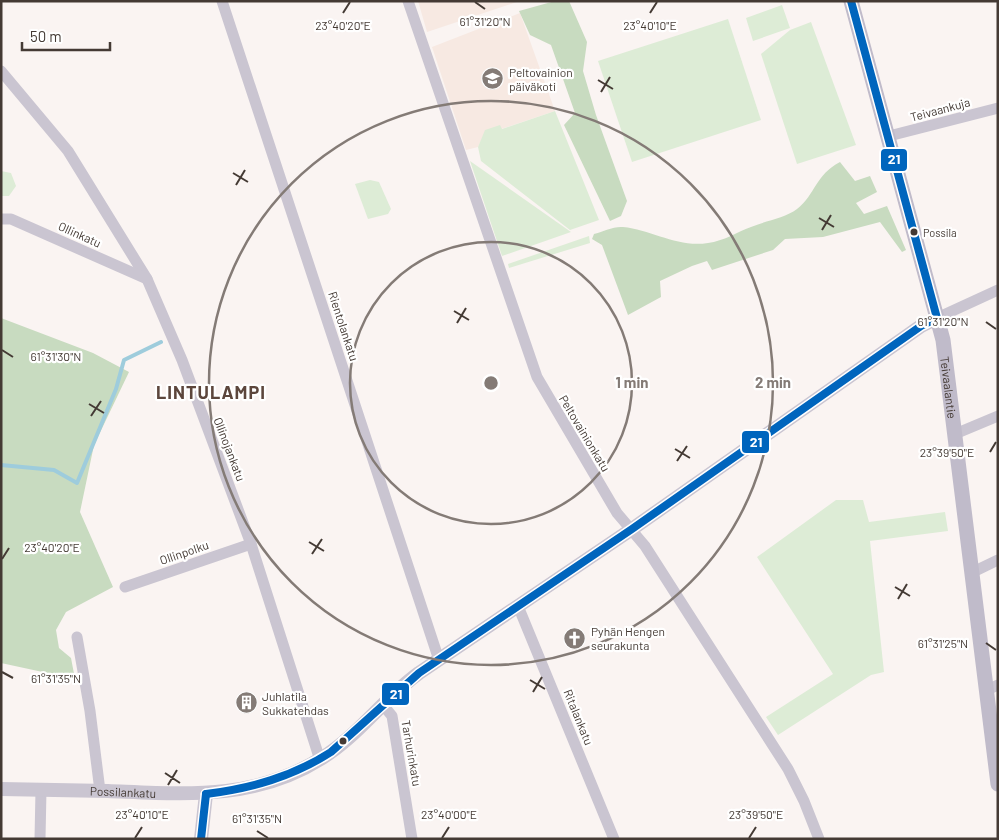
<svg xmlns="http://www.w3.org/2000/svg" width="999" height="840" font-family="Barlow,sans-serif">
<style>
.built{fill:#f7e9e2}
.green{fill:#ddecd6}
.forest{fill:#c8dbc0}
.lines{fill:none;stroke-linecap:round;stroke-linejoin:round}
.stream{stroke:#9eccdc;stroke-width:4}
.minor{stroke:#cac5d1;stroke-width:11}
.tertiary{stroke:#cac5d1;stroke-width:14}
.secondary{stroke:#c0bbca;stroke-width:15}
.bus-1-casing{stroke:#fff;stroke-width:11}
.bus-1{stroke:#0065bd;stroke-width:8}
.ticks{fill:none;stroke:#443a34;stroke-width:2}
.ring{fill:none;stroke:#847b76;stroke-width:2.5}
.bus-dot{fill:#443a34;stroke:#fff;stroke-width:2}
.labels{text-anchor:middle;dominant-baseline:central;stroke-width:4.5;stroke-linejoin:round;paint-order:stroke}
.bus-label{font-size:11px;fill:#443a34;stroke:#fff;text-anchor:start}
.poi-label{font-size:12px;fill:#443a34;stroke:#fff;text-anchor:start}
.street-label{font-size:12px;fill:#443a34;stroke:#fff}
.district-label{font-size:18px;font-weight:bold;letter-spacing:1px;fill:#5c463c;stroke:#fff}
.ticks-label{font-size:12px;text-anchor:middle;fill:#443a34;stroke:#fff;stroke-width:4.5;stroke-linejoin:round;paint-order:stroke}
.centre{fill:#847b76;stroke:#fff;stroke-width:2.5}
.ring-label{font-size:15px;text-anchor:middle;font-weight:bold;fill:#847b76;stroke:#fff;stroke-width:4.5;stroke-linejoin:round;paint-order:stroke}
.line-badge{stroke:#fff;stroke-width:2}
.badge-label{font-size:14px;text-anchor:middle;font-weight:bold;fill:#fff}
</style>
<rect width="100%" height="100%" fill="#faf4f2"/>
<g class="built">
<polygon points="418,1 520,1 427,32"/>
<polygon points="520,13 555,111 501,129 486,130 478,147 466,150 432,47"/>
</g>
<g class="green">
<polygon points="782,5 790,28 753,41 746,18"/>
<polygon points="728,19 761,120 632,162 598,61"/>
<polygon points="811,22 856,145 797,164 761,54 790,30"/>
<polygon points="555,111 599,220 570,230 481,161 478,147 485,130 500,125 502,129"/>
<polygon points="470,161 571,232 502,256"/>
<polygon points="1,171 11,173 16,186 9,196 1,196"/>
<polygon points="370,180 379,182 391,209 388,214 368,219 355,184"/>
<polygon points="589,236 590,243 509,268 508,264"/>
<polygon points="836,500 863,500 869,522 945,512 948,531 870,541 884,672 871,675 778,735 766,717 833,674 757,557"/>
</g>
<g class="forest">
<polygon points="555,1 569,1 587,42 583,71 596,115 627,201 621,216 610,221 564,125 575,113 551,45 530,35 519,11"/>
<path d="M840 162 855 181 870 176 877 192 856 203 864 214 887 206 906 250 902 252 880 222 823 237 785 239 773 250 712 270 707 261 692 266 660 281 661 297 628 315 602 245 592 239 594 234C602 232 614 226 623 227 652 230 678 248 708 243 724 241 737 232 751 227 765 221 785 218 797 209 816 194 815 175 840 162Z"/>
<polygon points="1,318 93,353 129,372 94,445 80,512 113,587 66,612 56,630 59,648 71,658 75,679 1,663"/>
</g>
<g class="lines">
<polyline class="stream" points="1,465 54,470 77,483 116,389 124,360 161,342"/>
<g class="minor">
<polyline points="222,1 439,660"/>
<polyline points="408,1 537,377 617,513 645,546 788,769 804,801 819,839"/>
<polyline points="1,71 68,151 147,279 182,360 251,544 320,760"/>
<polyline points="889,136 998,108"/>
<polyline points="1,219 11,219 147,279"/>
<polyline points="937,318 998,290"/>
<polyline points="955,434 998,416"/>
<polyline points="973,572 998,560"/>
<polyline points="125,587 251,544"/>
<polyline points="518,606 614,839"/>
<polyline points="77,637 90,711 100,791"/>
<polyline points="987,690 998,685"/>
<polyline points="383,705 392,716 412,839"/>
<polyline points="40,839 41,790"/>
</g>
<g class="tertiary">
<path id="s1" d="M1 789C37 790 72 790 108 791 184 794 254 801 322 758 359 735 384 698 419 673L632 529 921 326 937 318"/>
<polyline points="201,839 206,794"/>
</g>
<path class="secondary" id="s2" d="M851 1 943 340 998 784"/>
<defs>
<g id="bus-1">
<polyline points="851,1 937,318"/>
<path d="M206 794C252 788 292 777 331 752L419 673 632 529 921 326 937 318"/>
<polyline points="201,839 206,794"/>
</g>
</defs>
<use href="#bus-1" class="bus-1-casing"/>
<use href="#bus-1" class="bus-1"/>
</g>
<path class="ticks" d="M475 2 485 9M343 13 350 2M650 13 657 2M598 80 613 89M601 92 610 77M233 173 248 182M236 185 245 170M819 218 834 227M822 230 831 215M454 311 469 320M986 322 996 329M457 323 466 308M2 350 13 357M89 404 104 413M91 416 101 401M675 449 690 458M990 452 996 442M677 461 687 446M309 542 324 551M312 554 322 539M2 559 9 548M895 587 910 596M898 599 907 584M986 643 996 650M2 672 13 678M530 680 545 689M533 692 542 677M165 773 180 783M168 785 177 770M257 831 268 838M135 838 142 827M442 838 449 827M749 838 756 827"/>
<g class="ring">
<circle cx="491" cy="383" r="141"/>
<circle cx="491" cy="383" r="282"/>
</g>
<defs>
<symbol id="school-disc" viewBox="-11 -11 22 22"><circle r="9.5" fill="#847b76" stroke="#fff"/><path d="M0-5L7-2L0 1L-7-2ZM-4 1L0 2.5L4 1V4Q0 6-4 4Z" fill="#fff"/></symbol>
<symbol id="church-disc" viewBox="-11 -11 22 22"><circle r="9.5" fill="#847b76" stroke="#fff"/><path d="M-1.2-6h2.4v3.5h3.3v2.4h-3.3V6h-2.4V-.1h-3.3v-2.4h3.3Z" fill="#fff"/></symbol>
<symbol id="building-disc" viewBox="-11 -11 22 22"><circle r="9.5" fill="#847b76" stroke="#fff"/><path d="M-4-6H4V6H1V3H-1V6H-4ZM-2.5-4.3h1.7v1.8h-1.7ZM.8-4.3h1.7v1.8H.8ZM-2.5-1h1.7V.8h-1.7ZM.8-1h1.7V.8H.8Z" fill="#fff"/></symbol>
</defs>
<g fill-rule="evenodd">
<use href="#school-disc" x="480" y="66" width="25" height="25"/>
<use href="#church-disc" x="562" y="626" width="25" height="25"/>
<use href="#building-disc" x="234" y="690" width="25" height="25"/>
</g>
<g class="bus-dot">
<circle cx="914" cy="232" r="4.5"/>
<circle cx="343" cy="741" r="4.5"/>
</g>
<g class="labels">
<g class="bus-label">
<text x="923" y="232">Possila</text>
</g>
<g class="poi-label">
<text x="509" y="72">Peltovainion<tspan x="509" dy="14">päiväkoti</tspan></text>
<text x="591" y="631">Pyhän Hengen<tspan x="591" dy="14">seurakunta</tspan></text>
<text x="262" y="696">Juhlatila<tspan x="262" dy="14">Sukkatehdas</tspan></text>
</g>
<g class="street-label">
<text transform="translate(940 109) rotate(-15)">Teivaankuja</text>
<text transform="translate(80 234) rotate(24)">Ollinkatu</text>
<text transform="translate(344 326) rotate(72)">Rientolankatu</text>
<text stroke="none"><textPath href="#s2" startOffset="399">Teivaalantie</textPath></text>
<text transform="translate(585 433) rotate(59)">Peltovainionkatu</text>
<text transform="translate(230 449) rotate(69)">Ollinojankatu</text>
<text transform="translate(184 552) rotate(-19)">Ollinpolku</text>
<text transform="translate(579 717) rotate(68)">Ritalankatu</text>
<text transform="translate(412 753) rotate(80)">Tarhurinkatu</text>
<text stroke="none"><textPath href="#s1" startOffset="122">Possilankatu</textPath></text>
</g>
<g class="district-label">
<text x="211" y="392">LINTULAMPI</text>
</g>
</g>
<g class="ticks-label">
<text x="485" y="26">61°31'20"N</text>
<text x="343" y="30">23°40'20"E</text>
<text x="650" y="30">23°40'10"E</text>
<text x="943" y="326">61°31'20"N</text>
<text x="56" y="361">61°31'30"N</text>
<text x="947" y="457">23°39'50"E</text>
<text x="52" y="552">23°40'20"E</text>
<text x="943" y="648">61°31'25"N</text>
<text x="56" y="683">61°31'35"N</text>
<text x="142" y="819">23°40'10"E</text>
<text x="449" y="819">23°40'00"E</text>
<text x="756" y="819">23°39'50"E</text>
<text x="257" y="823">61°31'35"N</text>
</g>
<circle cx="491" cy="383" r="8" class="centre"/>
<g class="ring-label">
<text x="632" y="388">1 min</text>
<text x="773" y="388">2 min</text>
</g>
<g class="line-badge">
<rect x="880" y="148" width="28" height="24" rx="5" fill="#0065bd"/>
<rect x="741" y="430" width="29" height="24" rx="5" fill="#0065bd"/>
<rect x="381" y="682" width="29" height="24" rx="5" fill="#0065bd"/>
</g>
<g class="badge-label">
<text x="894" y="164">21</text>
<text x="756" y="447">21</text>
<text x="396" y="699">21</text>
</g>
<rect width="999" height="840" fill="none" stroke="#443a34" stroke-width="5"/>
<path d="M22 42v8h88v-8" fill="none" stroke="#443a34" stroke-width="2.5"/>
<text x="30" y="42" font-size="15" fill="#443a34" stroke="#ffffff" stroke-width="4" paint-order="stroke">50 m</text>
</svg>
